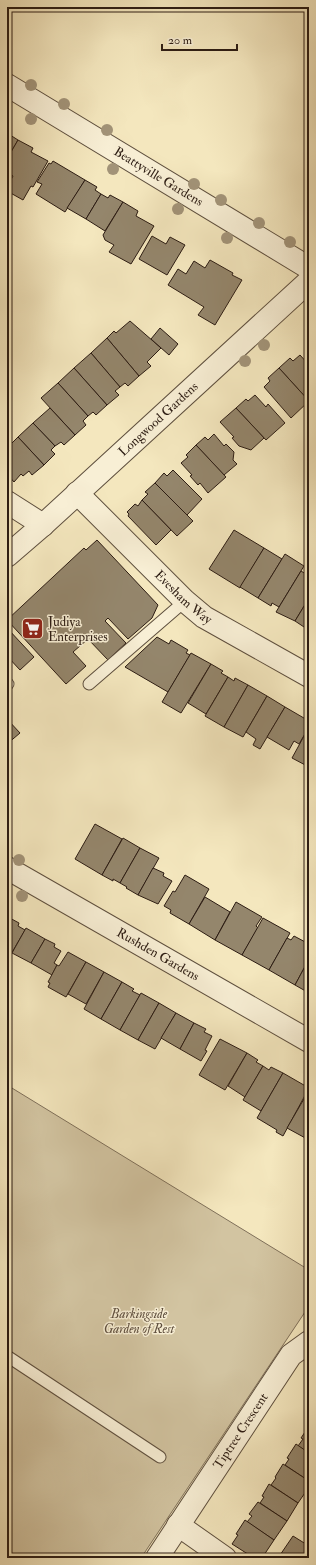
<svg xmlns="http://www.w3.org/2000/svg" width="316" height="1565" font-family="'IM FELL Double Pica',serif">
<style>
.green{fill:#d2c4a1;stroke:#7f705a}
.building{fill:#94866c;stroke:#2c1c13}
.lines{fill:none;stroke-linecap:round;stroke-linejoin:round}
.service-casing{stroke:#5e4f3e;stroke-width:13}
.minor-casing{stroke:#5e4f3e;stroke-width:24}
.tertiary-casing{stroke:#5e4f3e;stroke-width:24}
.service{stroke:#f8efd5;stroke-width:11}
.minor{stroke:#f8efd5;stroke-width:22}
.tertiary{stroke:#f8efd5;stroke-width:22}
.tree{fill:#a29378}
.labels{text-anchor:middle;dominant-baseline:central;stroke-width:3;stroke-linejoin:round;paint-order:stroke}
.street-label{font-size:13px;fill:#2c1c13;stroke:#f8efd5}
.poi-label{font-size:13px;fill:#2c1c13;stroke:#f8efd5;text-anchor:start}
.park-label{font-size:13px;font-style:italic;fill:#5e4e3e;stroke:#f8efd5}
</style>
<rect width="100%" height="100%" fill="#f4e7be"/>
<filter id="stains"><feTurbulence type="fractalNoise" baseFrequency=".005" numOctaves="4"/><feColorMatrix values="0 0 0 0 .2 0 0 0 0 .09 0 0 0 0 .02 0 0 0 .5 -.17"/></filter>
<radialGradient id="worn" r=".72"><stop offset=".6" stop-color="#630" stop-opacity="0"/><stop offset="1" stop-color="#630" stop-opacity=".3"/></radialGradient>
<polygon class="green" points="7,1085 309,1270 309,1306 141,1558 7,1558"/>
<g class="building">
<polygon points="7,133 18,140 7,159"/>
<polygon points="18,140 33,148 31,152 48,161 33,187 31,186 23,200 7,191 7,187 13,176 7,172 7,159"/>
<polygon points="53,161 85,180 65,212 36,194 42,184 37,182 49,163 51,164"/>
<polygon points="85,180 97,187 95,190 101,194 86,219 67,208"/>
<polygon points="101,194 108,198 110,195 123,202 105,231 86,219"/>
<polygon points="123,202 138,211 136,216 154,226 131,264 109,252 114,245 105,240 103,235"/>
<polygon points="152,236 166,244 170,237 185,245 167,275 139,259"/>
<polygon points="210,260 233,273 232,275 242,280 215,325 198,315 204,307 168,285 178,269 186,274 194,261 205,268"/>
<polygon points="130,321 161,348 147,362 151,366 139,376 107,338 114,331 116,333"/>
<polygon points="160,328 178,344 169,355 151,339"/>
<polygon points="107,338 139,376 128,386 125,383 120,387 91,353"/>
<polygon points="91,353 120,387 115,391 119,395 107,405 74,368"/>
<polygon points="300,355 309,365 309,401 279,368 290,358 293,361"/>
<polygon points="74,368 107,405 96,415 93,412 88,416 58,383"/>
<polygon points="279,368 309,401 291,418 264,387 270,381 268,378"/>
<polygon points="58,383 88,416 83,421 86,425 75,435 41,398"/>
<polygon points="255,395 266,407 268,404 285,423 266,440 236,408 246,399 248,401"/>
<polygon points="50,408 75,435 64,445 61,442 55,446 33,423"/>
<polygon points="236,408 264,438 251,450 239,446 232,438 234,437 220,422"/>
<polygon points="33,423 55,446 51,450 55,454 44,465 18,437"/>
<polygon points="214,434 224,446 226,444 234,452 233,460 237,464 224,475 196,445 205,437 208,440"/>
<polygon points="18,437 44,465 32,475 29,471 23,476 21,474 14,482 7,474 7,448"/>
<polygon points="196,445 226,477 208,493 200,483 198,485 190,476 192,475 181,463 188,457 186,455"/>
<polygon points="173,470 202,499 187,515 155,483 164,473 167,476"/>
<polygon points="155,483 193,521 177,536 142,500 148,494 145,492"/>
<polygon points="142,500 171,530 156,545 128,516 129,514 127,512 135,504 138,506"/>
<polygon points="234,530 264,548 240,588 209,569"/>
<polygon points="97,540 158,605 152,618 128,639 108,618 105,621 126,643 108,660 88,639 73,652 86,666 66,684 7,620 84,548 86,550"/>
<polygon points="264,548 282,559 258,598 240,587"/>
<polygon points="285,554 304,566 279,607 272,603 271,606 258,598"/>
<polygon points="301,571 309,576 309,598 295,621 276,612"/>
<polygon points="309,598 309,627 307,629 295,621"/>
<polygon points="7,629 8,629 34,657 20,670 7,656"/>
<polygon points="157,637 169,644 171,640 188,650 186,653 190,655 168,692 125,667"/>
<polygon points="191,653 211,664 181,713 162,702"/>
<polygon points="211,664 223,671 221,673 228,677 206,714 188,703"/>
<polygon points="228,677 234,681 235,678 248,685 224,727 205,716"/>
<polygon points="248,685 267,696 243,737 224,727"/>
<polygon points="267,696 285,707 260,749 253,745 256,739 246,732"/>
<polygon points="285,707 309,721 309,727 299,744 294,741 289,750 267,737"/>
<polygon points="7,719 20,733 7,744"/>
<polygon points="309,727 309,767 292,758"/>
<polygon points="95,824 122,839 102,875 75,859"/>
<polygon points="123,838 140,848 120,883 113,879 113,881 102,875"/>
<polygon points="140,848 159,858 138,895 126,888 127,887 120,883"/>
<polygon points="153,868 164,873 163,876 172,881 158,904 138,895"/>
<polygon points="185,875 209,889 189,924 170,913 171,910 164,906 173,891 175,892"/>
<polygon points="205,897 230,912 215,940 189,924"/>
<polygon points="236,902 262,917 256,926 258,928 242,955 215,940"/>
<polygon points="8,917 19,923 18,926 25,930 7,961"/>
<polygon points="263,918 290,933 269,970 242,955"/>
<polygon points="26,928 45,939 31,963 12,953"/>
<polygon points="294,936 309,944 309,959 295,985 269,970 287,938 291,940"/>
<polygon points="45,939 55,944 54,947 61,951 54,963 57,965 52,975 31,963"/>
<polygon points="68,952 86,962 66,997 48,987 50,983 48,982 57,965 59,966"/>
<polygon points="309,959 309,993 295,985"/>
<polygon points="86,962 104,972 86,1004 68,994"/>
<polygon points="104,972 122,982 101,1019 84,1009"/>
<polygon points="122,982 134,989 132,991 140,995 120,1030 101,1019"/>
<polygon points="141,993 159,1003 138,1040 120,1030"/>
<polygon points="159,1003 176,1013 155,1049 138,1040"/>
<polygon points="176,1013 194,1023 180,1049 161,1038"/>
<polygon points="194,1023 206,1029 204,1032 212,1036 205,1050 207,1051 201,1061 180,1049"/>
<polygon points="220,1039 247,1053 225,1090 199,1075"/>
<polygon points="247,1053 258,1060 256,1062 263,1066 245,1097 228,1086"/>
<polygon points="263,1066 269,1070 271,1067 283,1073 261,1111 243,1100"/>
<polygon points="283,1073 309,1088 283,1136 276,1132 277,1130 257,1118"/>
<polygon points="308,1092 309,1092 309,1140 287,1128"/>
<polygon points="309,1426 309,1453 298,1446 303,1439 301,1438"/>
<polygon points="296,1444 309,1453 309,1481 285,1465 289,1459 287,1458"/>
<polygon points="283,1464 309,1481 309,1487 298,1503 271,1485 276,1478 275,1477"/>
<polygon points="269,1484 298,1503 287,1521 260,1503 264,1497 262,1496"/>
<polygon points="258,1502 287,1521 274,1540 247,1522 252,1516 249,1514"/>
<polygon points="245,1520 274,1540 262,1558 254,1558 232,1544 238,1535 236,1534"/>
<polygon points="293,1536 309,1546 301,1558 278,1558"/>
<polygon points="309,1547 309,1558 301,1558"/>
</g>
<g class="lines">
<defs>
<g id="service">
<polyline points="7,683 8,684"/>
<polyline points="89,684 185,601"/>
<polyline points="7,1356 160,1457"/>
</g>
<g id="minor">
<path id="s1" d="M7 85 309 268"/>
<path id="s2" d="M77 493 185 601 204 617 309 676"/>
<polyline points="7,502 43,525"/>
<path id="s3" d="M7 868 309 1041"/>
<polyline points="178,1525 225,1558"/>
<path id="s4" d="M157 1558 291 1355 309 1342"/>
</g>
<g id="tertiary">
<path id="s5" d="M7 556 43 525 309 281"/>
</g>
</defs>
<use href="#service" class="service-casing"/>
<use href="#minor" class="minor-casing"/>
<use href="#tertiary" class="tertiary-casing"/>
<use href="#service" class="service"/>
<use href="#minor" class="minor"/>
<use href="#tertiary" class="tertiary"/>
</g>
<g class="tree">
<circle cx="31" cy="85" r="6"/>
<circle cx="64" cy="104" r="6"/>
<circle cx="31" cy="119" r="6"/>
<circle cx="107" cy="130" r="6"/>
<circle cx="113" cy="169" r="6"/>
<circle cx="194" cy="184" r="6"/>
<circle cx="221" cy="200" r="6"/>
<circle cx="178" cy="209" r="6"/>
<circle cx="259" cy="223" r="6"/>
<circle cx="227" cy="238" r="6"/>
<circle cx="290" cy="242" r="6"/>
<circle cx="264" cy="345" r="6"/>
<circle cx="245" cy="361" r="6"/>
<circle cx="19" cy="860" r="6"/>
<circle cx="22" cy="896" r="6"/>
</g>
<defs>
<symbol id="supermarket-square" viewBox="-11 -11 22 22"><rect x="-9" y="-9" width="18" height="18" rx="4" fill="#8f2418" stroke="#f8efd5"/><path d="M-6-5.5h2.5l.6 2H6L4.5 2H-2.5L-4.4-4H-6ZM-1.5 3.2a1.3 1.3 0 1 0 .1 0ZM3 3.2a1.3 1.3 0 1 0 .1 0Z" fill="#fff"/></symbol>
</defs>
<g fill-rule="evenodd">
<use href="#supermarket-square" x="20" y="616" width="25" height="25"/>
</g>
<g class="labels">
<g class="street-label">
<text stroke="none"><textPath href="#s1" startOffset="177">Beattyville Gardens</textPath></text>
<text stroke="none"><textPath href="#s5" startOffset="204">Longwood Gardens</textPath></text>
<text stroke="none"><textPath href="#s2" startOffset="149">Evesham Way</textPath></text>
<text stroke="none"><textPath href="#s3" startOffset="174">Rushden Gardens</textPath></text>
<text stroke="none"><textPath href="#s4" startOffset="152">Tiptree Crescent</textPath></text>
</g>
<g class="poi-label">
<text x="48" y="622">Judiya<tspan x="48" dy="15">Enterprises</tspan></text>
</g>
<g class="park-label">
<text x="139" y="1314">Barkingside<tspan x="139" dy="15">Garden of Rest</tspan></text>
</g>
</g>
<rect width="316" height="1565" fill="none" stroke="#f4e7be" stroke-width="24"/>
<rect x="8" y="8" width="300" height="1549" fill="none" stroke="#2c1c13" stroke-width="2"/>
<rect x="12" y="12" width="292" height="1541" fill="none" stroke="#2c1c13"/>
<path d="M162 44v6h75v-6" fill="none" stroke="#2c1c13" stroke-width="2"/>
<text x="168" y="44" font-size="12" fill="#2c1c13" stroke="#f8efd5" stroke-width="3" paint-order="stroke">20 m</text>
<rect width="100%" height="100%" filter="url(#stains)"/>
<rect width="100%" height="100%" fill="url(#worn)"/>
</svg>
